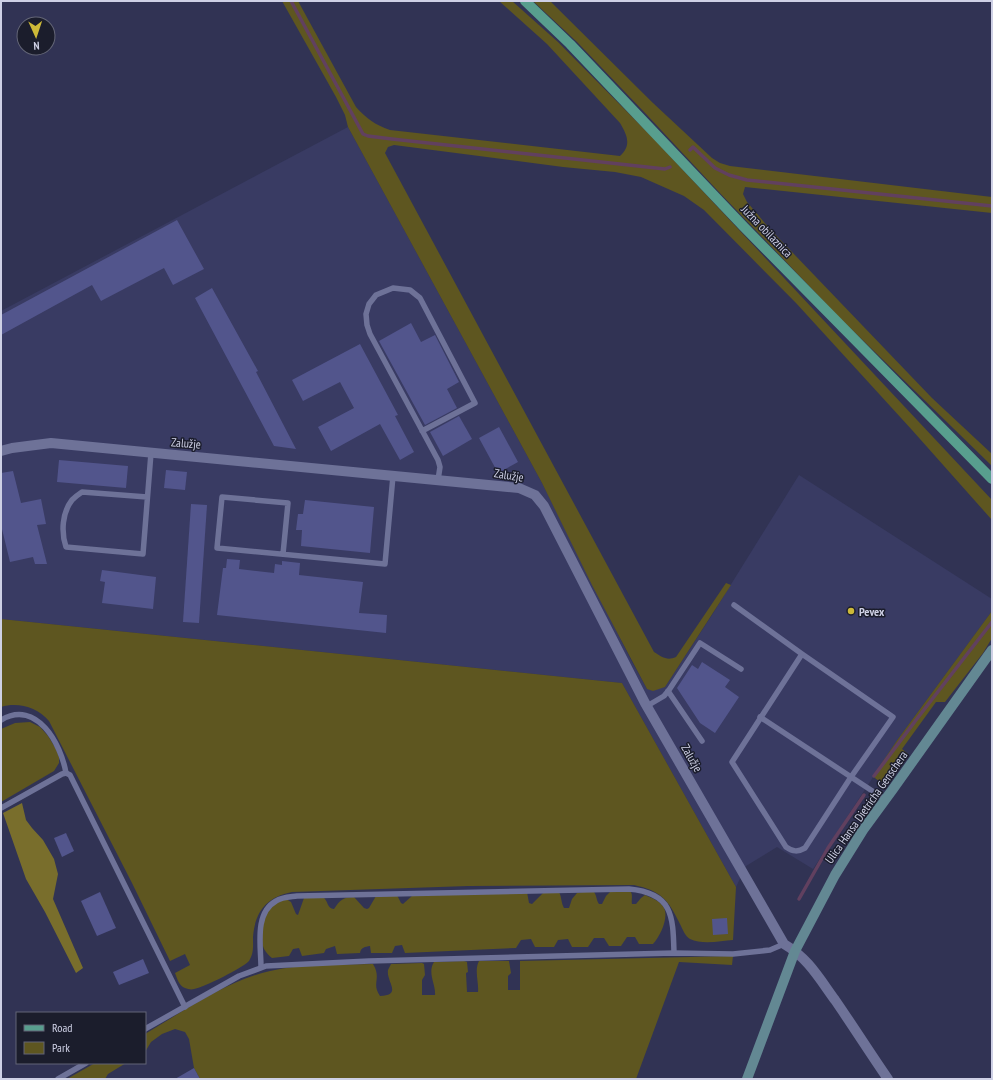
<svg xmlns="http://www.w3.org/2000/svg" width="993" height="1080" font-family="'PT Sans Narrow',sans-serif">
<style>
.built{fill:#393b63}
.green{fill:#5e5620}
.forest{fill:#796e2c}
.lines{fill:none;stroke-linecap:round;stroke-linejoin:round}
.stream{stroke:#61405f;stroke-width:3.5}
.building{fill:#52558c}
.service{stroke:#6e7298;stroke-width:5.5}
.minor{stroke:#6e7298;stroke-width:10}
.secondary{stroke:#638893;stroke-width:10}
.primary{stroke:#589e8e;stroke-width:10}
.poi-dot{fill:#cdb938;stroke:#1b1d2c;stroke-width:1.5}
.labels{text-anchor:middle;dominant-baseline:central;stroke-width:3;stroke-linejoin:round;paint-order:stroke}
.street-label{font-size:12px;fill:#ced0e5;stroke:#1b1d2c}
.poi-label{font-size:12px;font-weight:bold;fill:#ced0e5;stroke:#1b1d2c;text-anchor:start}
</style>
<rect width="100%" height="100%" fill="#313354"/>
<polygon class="built" points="348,127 542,483 631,660 647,689 665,687 712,615 799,475 992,599 992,611 898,739 813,869 777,847 746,866 736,887 622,683 1,619 1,311"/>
<g class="green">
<path d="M282 1H298L356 107C366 118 375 125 390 130L620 156C632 145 627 135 620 123L547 44 499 1H512L558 42 653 138 992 500V520L912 430 796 303 704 210 684 196 641 177 615 172 563 167 394 145 388 147 385 153 654 652C662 657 667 661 676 657L726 583 731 585 665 687 653 691 647 689 592 585 542 483 348 127 345 115 336 97Z"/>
<polygon points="533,1 550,1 653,103 712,158 720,163 730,166 992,197 992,213 745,187 743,194 747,202 769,228 932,398 992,454 992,466 838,316 718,191 647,115 577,42"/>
<path d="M992 611V638L983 653 945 702H936L902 749 908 754 888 782C881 783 878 781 873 776L898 739Z"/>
<path d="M1 619 622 683 736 887 733 940C721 941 702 945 690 939 685 936 683 930 680 924 668 899 661 891 634 885L468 886 292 892C267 897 255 911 253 937 253 946 254 953 249 961 244 967 203 988 194 989 191 990 188 989 185 988 179 986 177 978 175 973L190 965 185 954 170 961 132 883 49 721C37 707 18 702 1 707Z"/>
<polygon points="30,722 40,727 48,736 56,749 59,757 59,763 54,771 1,802 1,729 15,723"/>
<path d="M588 891 594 892C597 896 596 900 599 904H602L606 896 610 892H631C633 896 631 900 632 904H636L641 898 645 895C651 898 661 901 664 908 669 918 660 936 653 944H639L635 937H627L621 946H609L604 938H594L588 947H572L568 939 558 940 554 947H535L531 939 521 940 516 948 405 953 402 945 395 946 392 953H371L370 946C365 947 361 947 360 953L337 954 335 946 326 949 324 953 302 956 299 948 293 949 289 956 272 958C269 956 266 952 264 949 262 945 262 940 262 936 262 919 268 903 286 899L291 902 296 914 298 915 304 898 323 897C328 900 327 909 334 909 340 900 343 897 354 897L364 908 367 909 369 908 376 896 397 895 401 903 403 904 413 895 527 892 529 903 532 904 543 893 559 892C562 898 561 903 564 908H569L572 899 577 893Z"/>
<path d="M733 956 732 965 679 962 636 1079H200L194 1068 189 1039 185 1032 175 1029 162 1034 151 1042 145 1052V1034C182 1012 228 980 270 971 303 963 339 965 373 964 382 979 371 983 380 996 403 995 386 982 388 970 389 968 390 966 391 964L422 963 424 964 425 975 422 980V995H435C436 984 427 973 434 962L464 961 467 962 468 972 466 973 467 992H478C479 982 474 970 479 961H509L511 973 508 976V990H520V961Z"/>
<polygon points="95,1063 126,1063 108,1074 105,1079 67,1079"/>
</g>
<polygon class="forest" points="22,803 26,820 32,828 43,840 54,859 58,874 53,899 83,968 76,973 45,912 26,879 3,813"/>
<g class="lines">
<g class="stream">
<polyline points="291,1 363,134 368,136 392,139 665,169 670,167"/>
<polyline points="690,150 693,147 715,168 729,175 747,180 992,206"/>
<polyline points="874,776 916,720 992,622"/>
<polyline points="799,899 828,848 864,795"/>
</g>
</g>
<g class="building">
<polygon points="177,220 204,269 173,285 164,268 101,301 92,285 1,335 1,315"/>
<polygon points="212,288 258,371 256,372 296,449 274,446 195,298"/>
<polygon points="411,323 421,342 435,335 459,382 447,389 457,408 425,425 379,341"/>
<polygon points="360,344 398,415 395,416 414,452 400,460 380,424 331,451 318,427 354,408 340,382 303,401 292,380"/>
<polygon points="459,416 472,439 443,456 430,432"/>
<polygon points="499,427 518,462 498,473 479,438"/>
<polygon points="59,460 128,466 126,488 57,482"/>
<polygon points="166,470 187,472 185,490 164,488"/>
<polygon points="13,471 21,503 41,499 46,524 37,525 47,564 35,564 33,557 10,562 1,525 1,473"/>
<polygon points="305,500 374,507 370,553 301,546 302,530 296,530 298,514 303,514"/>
<polygon points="191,504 207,505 199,623 183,622"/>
<polygon points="227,559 240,560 239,569 274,573 275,564 282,565 282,561 300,563 299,575 363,582 359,613 387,615 386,633 217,615 223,568 226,568"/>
<polygon points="102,570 156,577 153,609 102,603 105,582 100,581"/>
<polygon points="702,662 730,680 725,687 739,697 715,733 700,723 677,688 692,665 698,669"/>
<polygon points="66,833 74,851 62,857 54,838"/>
<polygon points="100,892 116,928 97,936 81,901"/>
<polygon points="727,918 728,934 713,935 712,919"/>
<polygon points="143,959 149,973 119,985 113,972"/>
<polygon points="194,1068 200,1079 175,1079"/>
</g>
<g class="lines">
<g class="service">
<polyline points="422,431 475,403 420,298 410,290 393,288 376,295 369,304 366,314 367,325 370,334 438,460 440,467 438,480"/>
<path d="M147 497 82 492C79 494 75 497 72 500 62 513 61 532 66 547L143 554 151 453"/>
<polyline points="283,554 288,503 222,497 217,548 385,564 393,476"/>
<path d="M734 605 802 654 893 717 851 777 805 848C798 852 793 852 786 847L732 762 802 654"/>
<polyline points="668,691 702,741"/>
<polyline points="647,706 664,696 669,690 700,643 741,669"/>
<polyline points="760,717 886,800"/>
<path d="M1 720C37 699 61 744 66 773"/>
<polyline points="1,808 62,774 66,773 70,775 185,1007"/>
<path d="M261 967C261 947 254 913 276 901 282 897 290 897 297 896L629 889C673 893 673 916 674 953"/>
<polyline points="145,1029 239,976 266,966 369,961 674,953 733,954 770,950 784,944"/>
<polyline points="58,1079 86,1063"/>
</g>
<path class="minor" d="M1 451 12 448 51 443 519 488 535 495 544 506 645 703 784 944C808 958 819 978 835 1000 853 1026 870 1053 888 1079"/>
<polyline class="secondary" points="747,1079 795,951 835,875 863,830 893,789 992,650"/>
<polyline class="primary" points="525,1 570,44 744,227 992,479"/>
</g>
<circle class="poi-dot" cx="851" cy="611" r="4"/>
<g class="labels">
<g class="street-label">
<text transform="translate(767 231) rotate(46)">Južna obilaznica</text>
<text transform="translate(186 443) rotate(5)">Zalužje</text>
<text transform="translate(509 475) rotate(9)">Zalužje</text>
<text transform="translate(692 758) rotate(60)">Zalužje</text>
<text transform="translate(866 807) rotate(-55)">Ulica Hansa Dietricha Genschera</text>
</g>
<g class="poi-label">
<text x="859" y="611">Pevex</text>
</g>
</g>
<rect width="993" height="1080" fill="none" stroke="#ced0e5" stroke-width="4"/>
<rect x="16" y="1012" width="130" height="52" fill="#1b1d2c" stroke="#636576"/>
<rect x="24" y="1025" width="20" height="6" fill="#589e8e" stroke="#636576"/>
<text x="52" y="1032" font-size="12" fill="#ced0e5">Road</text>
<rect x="24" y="1042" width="20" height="12" fill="#5e5620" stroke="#636576"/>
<text x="52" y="1052" font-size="12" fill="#ced0e5">Park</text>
<g transform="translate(36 36) rotate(177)"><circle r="19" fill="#1b1d2c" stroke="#636576"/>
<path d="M0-3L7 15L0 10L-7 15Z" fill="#cdb938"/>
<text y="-6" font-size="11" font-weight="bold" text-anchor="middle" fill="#ced0e5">N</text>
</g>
</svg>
